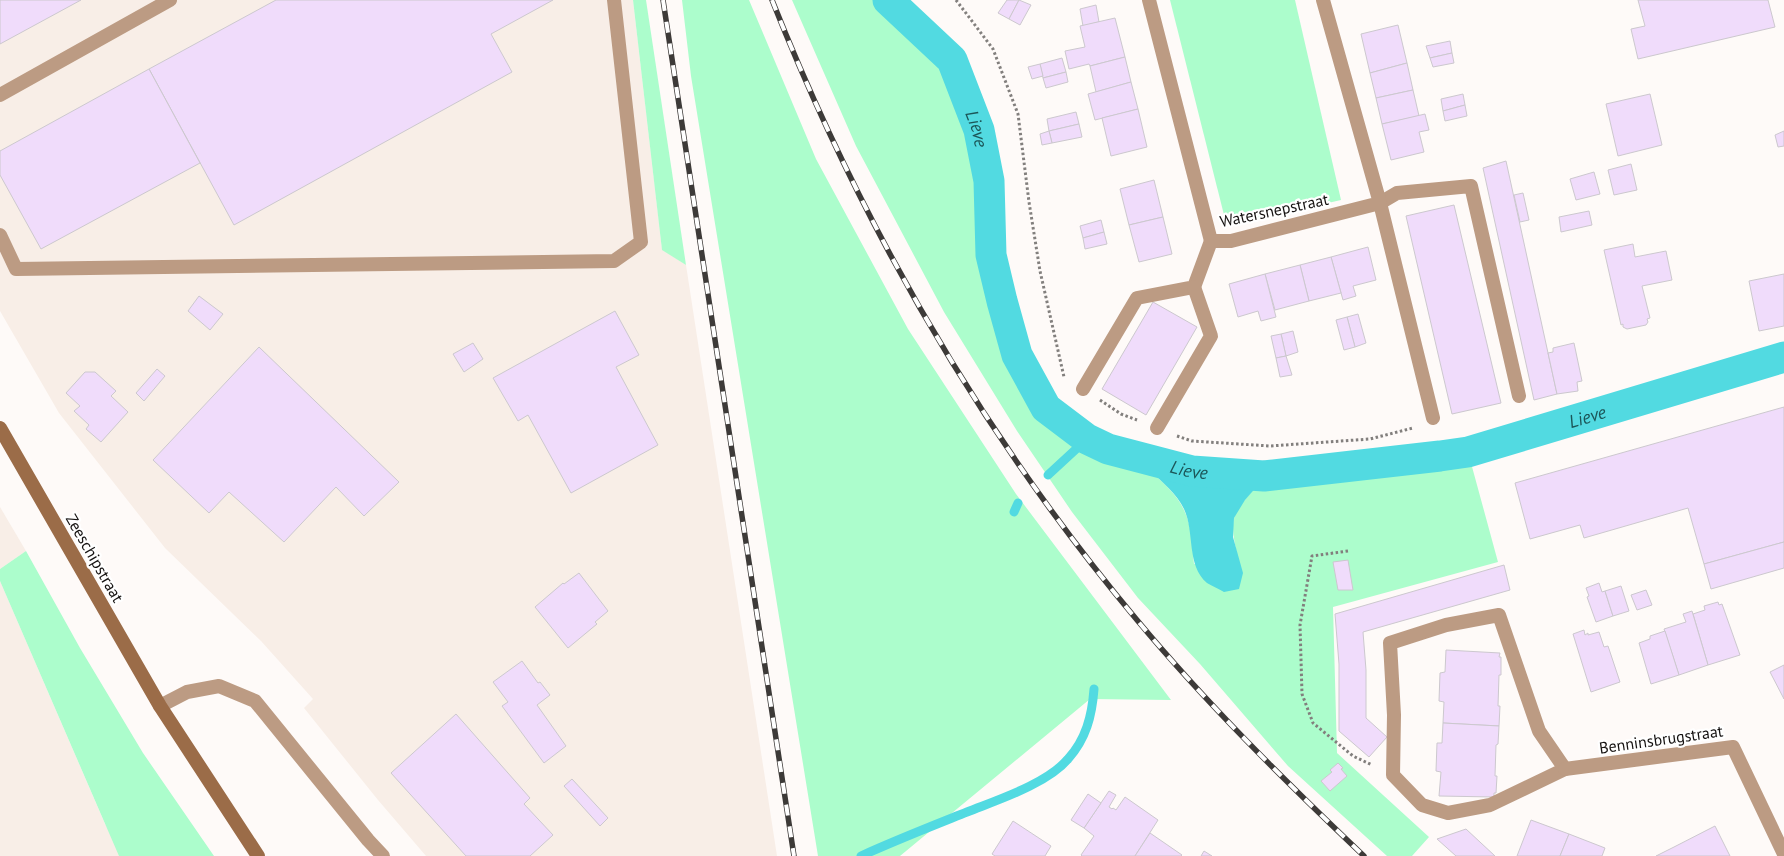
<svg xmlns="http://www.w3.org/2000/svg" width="1784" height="856" font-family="'PT Sans',sans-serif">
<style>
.built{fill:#f8eee7}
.green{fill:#acfdcc}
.water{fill:#52dae1}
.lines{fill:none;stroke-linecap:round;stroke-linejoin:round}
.stream{stroke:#52dae1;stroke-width:9}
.canal{stroke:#52dae1;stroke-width:31}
.building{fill:#f0dcfb;stroke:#ccc8ce}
.path{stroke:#827f7d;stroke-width:3;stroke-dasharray:2.5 2.5;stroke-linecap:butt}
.service{stroke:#bc9b83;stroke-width:14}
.minor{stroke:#bc9b83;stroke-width:14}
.secondary{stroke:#9b6c48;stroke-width:14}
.rail-casing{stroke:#3d3a38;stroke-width:5.5}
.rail{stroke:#fff;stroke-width:4;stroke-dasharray:11;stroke-linecap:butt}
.labels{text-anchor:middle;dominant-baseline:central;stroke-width:4.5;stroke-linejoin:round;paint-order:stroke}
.street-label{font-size:16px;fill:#141110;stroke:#fff}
.water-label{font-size:18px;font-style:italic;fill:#1c5658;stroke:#fff}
</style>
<rect width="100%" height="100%" fill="#fefaf8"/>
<g class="built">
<polygon points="0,0 633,0 662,249 686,265 777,856 426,856 378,800 304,708 313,699 261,641 165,548 59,413 0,311"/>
<polygon points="0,507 26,551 0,569"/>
<polygon points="0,581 105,824 123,856 0,856"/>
</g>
<g class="green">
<polygon points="633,0 646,0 686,265 662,250"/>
<polygon points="682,0 749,0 816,159 908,329 1016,494 1171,700 1090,699 900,856 818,856 691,76"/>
<path d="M792 0H888L952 60 979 130 989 181 991 255 1002 301 1017 355 1046 408 1088 439 1108 449 1152 461 1151 471C1162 482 1177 494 1184 510 1192 526 1192 546 1194 564L1237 554C1235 543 1231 530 1234 518 1238 504 1256 489 1264 476L1353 467 1468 452 1498 562 1333 607 1337 753 1429 837 1412 856H1387L1288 766 1200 664 1138 598 1072 512 1017 431 944 312 856 146Z"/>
<polygon points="1170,0 1295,0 1341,200 1241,223 1224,215"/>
<polygon points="26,551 80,648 143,753 214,856 119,856 0,581 0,569"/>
</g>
<path class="water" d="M1152 461 1192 473 1264 476 1259 484 1245 500 1234 518 1233 537 1243 573 1239 589 1224 592C1219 589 1212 586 1207 583 1186 565 1195 532 1184 509 1177 494 1162 482 1151 471Z"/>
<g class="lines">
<g class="stream">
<polyline points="1048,475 1087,439"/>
<polyline points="1014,512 1018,503"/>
<path d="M861 856C896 840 932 826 967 812 997 800 1047 784 1068 759 1086 739 1092 716 1094 689"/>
</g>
<path class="canal" id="s1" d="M888 0 952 60 979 130 989 181 991 255 1002 301 1017 355 1046 408 1087 439 1108 449 1192 471 1264 476 1440 456 1468 452 1784 357"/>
</g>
<g class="building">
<polygon points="0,0 81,0 0,44"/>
<polygon points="276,0 553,0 491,34 512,72 234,225 149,69"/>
<polygon points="1007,0 1019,0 1009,19 998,13"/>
<polygon points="1019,0 1031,5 1020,25 1009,19"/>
<polygon points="1638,0 1768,0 1775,27 1638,59 1631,29 1645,26"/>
<polygon points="1096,5 1099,22 1083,26 1080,9"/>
<polygon points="1115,18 1125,57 1090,66 1089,64 1069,69 1065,51 1085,47 1080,26"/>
<polygon points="1398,25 1407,63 1370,73 1361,34"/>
<polygon points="1450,41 1452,53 1430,58 1426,46"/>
<polygon points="1452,53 1454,63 1433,67 1430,58"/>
<polygon points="1125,57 1131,82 1096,92 1090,66"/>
<polygon points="1062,58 1066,72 1043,78 1040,64"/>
<polygon points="1407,63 1413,90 1376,98 1370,73"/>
<polygon points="1040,64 1043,76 1032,79 1028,67"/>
<polygon points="149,69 200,163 41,249 0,175 0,151"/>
<polygon points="1066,72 1068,82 1046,88 1043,78"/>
<polygon points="1131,82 1138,109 1095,120 1088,94"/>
<polygon points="1413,90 1419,116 1382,124 1376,98"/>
<polygon points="1463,94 1465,105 1443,111 1441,99"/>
<polygon points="1650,94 1662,145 1618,156 1606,104"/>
<polygon points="1465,105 1467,116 1445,121 1443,111"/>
<polygon points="1138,109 1147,147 1111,156 1102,118"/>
<polygon points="1076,112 1079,124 1049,131 1047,119"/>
<polygon points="1425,114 1429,130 1419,132 1424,152 1391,160 1382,124"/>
<polygon points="1079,124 1082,137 1052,143 1049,131"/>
<polygon points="1049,131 1052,143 1042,145 1040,134"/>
<polygon points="1784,131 1784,146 1778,147 1775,135"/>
<polygon points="1506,161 1557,394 1534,400 1483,168"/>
<polygon points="1631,164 1637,190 1614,195 1608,170"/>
<polygon points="1594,172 1600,194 1576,200 1570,179"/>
<polygon points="1154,180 1163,217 1129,225 1120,189"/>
<polygon points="1523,193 1529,220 1520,222 1514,195"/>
<polygon points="1454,205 1501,403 1452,414 1406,216"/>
<polygon points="1589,211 1592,225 1561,232 1559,217"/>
<polygon points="1163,217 1172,254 1139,262 1129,225"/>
<polygon points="1101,220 1104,232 1083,238 1080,226"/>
<polygon points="1104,232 1107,244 1085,249 1083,238"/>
<polygon points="1633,244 1635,257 1666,251 1672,280 1642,286 1650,318 1647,319 1648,322 1646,325 1627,329 1623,327 1623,324 1621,325 1604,250"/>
<polygon points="1368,247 1376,280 1353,286 1356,296 1343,300 1331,257"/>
<polygon points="1331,257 1341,293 1309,301 1300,265"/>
<polygon points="1300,265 1309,301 1275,310 1265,274"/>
<polygon points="1265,274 1276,317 1261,321 1258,311 1238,317 1229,284"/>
<polygon points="1784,274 1784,326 1759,331 1749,281"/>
<polygon points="199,296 223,314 210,330 188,311"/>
<polygon points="1153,302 1197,327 1146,415 1102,389"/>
<polygon points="615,311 639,355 616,367 658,445 571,493 528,415 518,421 493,378"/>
<polygon points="1358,314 1366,343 1355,347 1347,317"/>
<polygon points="1347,317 1355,347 1344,350 1336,320"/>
<polygon points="1293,331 1298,352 1286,356 1281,334"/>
<polygon points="1281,334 1286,356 1276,358 1271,336"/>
<polygon points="473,343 483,359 464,372 453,354"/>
<polygon points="1574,343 1582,381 1577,382 1578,391 1557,394 1548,353 1553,352 1553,348"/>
<polygon points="259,347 399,482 364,516 336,487 284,542 229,492 209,513 153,460"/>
<polygon points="1286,356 1292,375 1280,377 1276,358"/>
<polygon points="157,369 165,376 144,401 136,393"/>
<polygon points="85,372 95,372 116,391 111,396 128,412 101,442 86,429 89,425 74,411 80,406 66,393"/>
<polygon points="1784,407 1784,542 1704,564 1688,508 1584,538 1580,525 1530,539 1515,483"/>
<polygon points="1784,542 1784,568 1711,589 1704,564"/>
<polygon points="1348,560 1353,590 1338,590 1333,562"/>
<polygon points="1504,565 1510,590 1363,632 1366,670 1366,718 1387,737 1369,757 1339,731 1339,664 1335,614"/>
<polygon points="579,573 608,611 595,622 597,624 568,648 535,607 563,583 564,584"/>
<polygon points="1599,583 1602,592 1605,591 1613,616 1596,622 1587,597 1589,596 1586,588"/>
<polygon points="1621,586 1629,611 1613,616 1605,591"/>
<polygon points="1646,590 1652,605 1637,610 1631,595"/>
<polygon points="1718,602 1719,605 1722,604 1740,655 1708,665 1693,614 1705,610 1704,606"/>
<polygon points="1692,611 1708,665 1679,675 1664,629 1686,622 1683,614"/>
<polygon points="1584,630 1585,635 1588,633 1588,635 1599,632 1604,647 1608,646 1620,682 1591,692 1573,634"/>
<polygon points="1665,631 1679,675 1651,684 1639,643 1650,639 1650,636"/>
<polygon points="1446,650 1500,653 1499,657 1501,657 1501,675 1499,675 1498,706 1500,706 1499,726 1443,723 1444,702 1439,701 1440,673 1445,672"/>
<polygon points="522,661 538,683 540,682 550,695 537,705 566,746 544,763 502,706 508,702 493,682"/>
<polygon points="1784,665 1784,699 1770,672"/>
<polygon points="456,714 530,798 524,804 553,835 530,856 466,856 391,773"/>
<polygon points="1443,723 1499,726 1498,744 1496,745 1495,776 1497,776 1496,793 1494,793 1494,797 1439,796 1441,772 1436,771 1437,743 1442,743"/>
<polygon points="1338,763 1343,768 1341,769 1347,776 1330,791 1321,781 1332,772 1330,770"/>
<polygon points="572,779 608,818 600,826 564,786"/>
<polygon points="1109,791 1116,795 1109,807 1112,809 1113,808 1116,810 1125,797 1158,820 1135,856 1082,856 1081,855 1094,836 1084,828"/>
<polygon points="1088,794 1101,803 1084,828 1071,820"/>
<polygon points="1531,820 1569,834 1560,856 1517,856"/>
<polygon points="1013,821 1051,846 1045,856 995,856 992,854"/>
<polygon points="1715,826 1730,856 1656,856 1674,847"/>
<polygon points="1466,829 1495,856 1456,856 1437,839"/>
<polygon points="1150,833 1182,855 1181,856 1135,856"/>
<polygon points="1569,834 1605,848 1602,856 1560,856"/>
<polygon points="1204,851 1212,856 1201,856"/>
</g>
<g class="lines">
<g class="path">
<polyline points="956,0 993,49 1018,114 1029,202 1040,271 1064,377"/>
<polyline points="1100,400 1121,414 1137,420"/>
<polyline points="1177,436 1192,441 1270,446 1370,439 1413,428"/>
<polyline points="1348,551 1312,556 1300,625 1302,694 1313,723 1353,756 1372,765"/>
</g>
<g class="service">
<polyline points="0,235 16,269 614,261 641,242 614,0"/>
<polyline points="1083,389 1137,298 1194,287 1211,241"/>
<polyline points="1433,418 1380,203 1397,193 1471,186 1519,396"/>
<polyline points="1157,428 1211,336 1194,287"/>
<polygon points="1499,615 1539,731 1565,769 1490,805 1448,813 1422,805 1393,775 1394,715 1390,643 1446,625"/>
</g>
<g class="minor">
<polyline points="1149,0 1211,241 1231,241 1380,203 1323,0"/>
<polyline points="0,95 170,0"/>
<polyline points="160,706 187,692 219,686 255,701 368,840 383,856"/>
<polyline points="1565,769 1733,747 1784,854"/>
</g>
<polyline class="secondary" points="0,428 160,706 258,856"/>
<defs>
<g id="rail">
<polyline points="663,0 794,856"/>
<path d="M772 0C861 224 982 435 1137 620 1207 704 1285 781 1364 856"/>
</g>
</defs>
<use href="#rail" class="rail-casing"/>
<use href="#rail" class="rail"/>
</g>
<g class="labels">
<g class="street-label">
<text transform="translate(1274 210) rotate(-12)">Watersnepstraat</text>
<text transform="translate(95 558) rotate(60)">Zeeschipstraat</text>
<text transform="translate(1661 739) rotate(-8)">Benninsbrugstraat</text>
</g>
<g class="water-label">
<text stroke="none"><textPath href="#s1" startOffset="161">Lieve</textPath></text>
<text stroke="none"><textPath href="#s1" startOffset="1016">Lieve</textPath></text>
<text stroke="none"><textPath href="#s1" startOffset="611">Lieve</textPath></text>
</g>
</g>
</svg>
